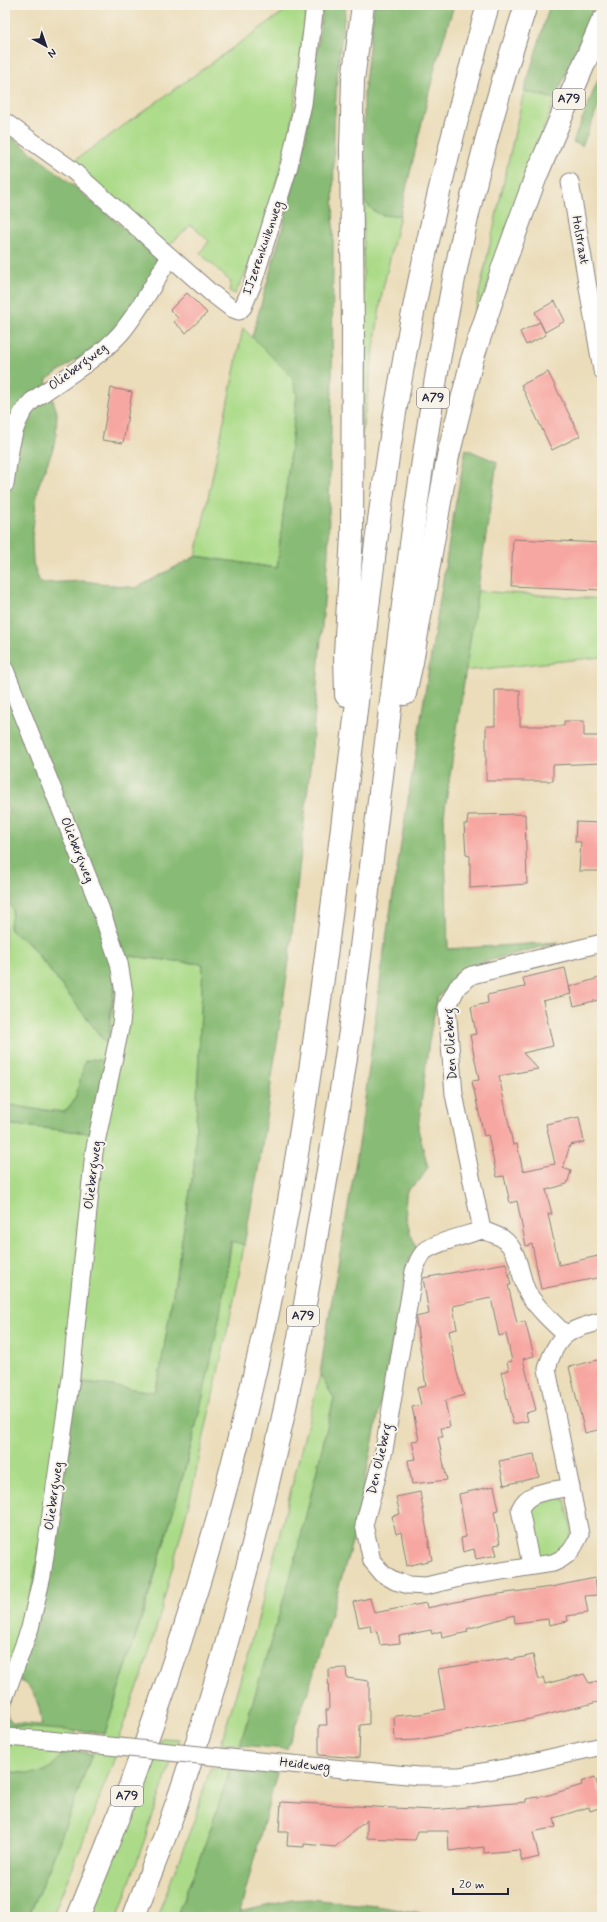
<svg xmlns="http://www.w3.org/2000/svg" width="607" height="1922" font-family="Mynerve,sans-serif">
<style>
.green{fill:#abdb88;stroke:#667e62}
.forest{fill:#88bb74;stroke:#556e58;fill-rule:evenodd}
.building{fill:#f7a7a2}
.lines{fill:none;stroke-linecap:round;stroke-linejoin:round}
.street-casing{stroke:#86807a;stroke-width:19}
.highway-casing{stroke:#86807a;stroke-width:24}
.street{stroke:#fff;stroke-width:17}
.highway{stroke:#fff;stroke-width:22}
.street-bridge-casing{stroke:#86807a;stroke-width:19;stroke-linecap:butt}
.street-bridge{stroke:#fff;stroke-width:17}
.labels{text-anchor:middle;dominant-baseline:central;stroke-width:4;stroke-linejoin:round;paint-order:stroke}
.shield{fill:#f7f3e8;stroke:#62616f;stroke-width:1}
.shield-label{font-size:12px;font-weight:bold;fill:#22223b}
.street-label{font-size:13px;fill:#22223b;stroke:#f7f3e8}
</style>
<rect width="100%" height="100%" fill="#f7f3e8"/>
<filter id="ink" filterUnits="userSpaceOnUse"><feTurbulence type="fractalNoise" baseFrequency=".025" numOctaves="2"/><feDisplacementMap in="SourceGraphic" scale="8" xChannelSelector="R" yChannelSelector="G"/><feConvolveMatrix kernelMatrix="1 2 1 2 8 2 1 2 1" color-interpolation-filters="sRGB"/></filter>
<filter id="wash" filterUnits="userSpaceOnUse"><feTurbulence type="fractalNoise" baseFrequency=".012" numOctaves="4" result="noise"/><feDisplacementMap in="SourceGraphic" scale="16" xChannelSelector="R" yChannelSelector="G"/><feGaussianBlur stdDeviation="0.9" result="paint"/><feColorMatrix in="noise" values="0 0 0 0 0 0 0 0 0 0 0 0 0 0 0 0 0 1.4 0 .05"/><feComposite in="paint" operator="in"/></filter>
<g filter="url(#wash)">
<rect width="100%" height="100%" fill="#ebddba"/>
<g class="green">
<polygon points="293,5 307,5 291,131 269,209 249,266 235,294 229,291 231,282 200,253 209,241 191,225 167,247 71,163"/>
<polygon points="524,91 555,99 521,186 468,343"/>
<path d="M364 201C377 215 380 217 400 215L382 293 361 439Z"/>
<polygon points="243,328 292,377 297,394 277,568 196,556"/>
<polygon points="476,591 602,599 602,657 464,671"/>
<polygon points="5,895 13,909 9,929 29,944 108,1045 119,955 203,964 194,1167 160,1372 154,1392 71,1380 17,1670 5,1708 5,1124 90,1133 80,1083 75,1099 65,1112 33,1109 5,1104"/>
<polygon points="232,1240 244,1245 237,1286 191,1495 160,1615 142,1676 120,1734 115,1757 80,1849 52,1917 28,1917 51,1864 92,1754 105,1732 150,1592 187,1462 205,1388 228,1265"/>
<polygon points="320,1375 334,1398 295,1561 240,1745 221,1743 256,1627"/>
<path d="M558 1497 565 1500C572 1530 578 1530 558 1556L543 1557 538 1554 534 1548 527 1511 530 1503Z"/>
<path d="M5 1726 77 1730C69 1747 58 1771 37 1774 29 1775 19 1772 12 1772L5 1777Z"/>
<polygon points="162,1738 179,1739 118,1917 90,1917"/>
<path d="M210 1768 230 1769C215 1820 196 1869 176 1917H157L195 1818Z"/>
</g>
<g class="forest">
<path d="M323 5H346L338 65 334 127 332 387 328 553 311 759 289 961 260 1159 244 1245 231 1241C210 1409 156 1571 105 1733L5 1726V1708L17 1670 70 1380 154 1392 160 1372 194 1167 203 964 119 955 111 1009 108 1046 30 944 9 929 13 910 5 895V817L9 812 5 802V132L63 177 144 245 155 257 158 263 125 327 46 380 57 412 56 435 53 449 38 487 32 537 33 563 40 583 84 581 136 588 196 556 277 568 297 394 292 377 252 337 286 215 306 135ZM18 1679C36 1690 39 1704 42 1725L13 1723 8 1717 6 1711Z"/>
<path d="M374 5H454L435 67 400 215C380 217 377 215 364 201V92Z"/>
<polygon points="550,5 595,5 555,99 524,91"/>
<polygon points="602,70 602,98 582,146 573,142"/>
<path d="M466 449 497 462 444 815 448 949 560 942 479 963 462 971 437 999 429 1041 418 1129 428 1167 420 1180 407 1190C403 1211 407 1229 417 1248L409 1258 355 1532 310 1685 287 1749 240 1745 295 1561 334 1398 320 1375 325 1340 360 1138 384 951 452 523Z"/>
<polygon points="93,1059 107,1061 90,1133 5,1124 5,1104 33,1109 65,1112 75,1099 85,1061"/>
<path d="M68 1749 92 1754 51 1864 28 1917H5V1777L12 1772C46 1775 45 1774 68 1749Z"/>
<path d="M230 1769 277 1773 240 1912 292 1900 310 1899 376 1906 450 1917H176C196 1869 215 1820 230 1769Z"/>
</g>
<g id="blocks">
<g class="building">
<polygon points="187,293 207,313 186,333 174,322 178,318 170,310"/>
<polygon points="555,301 565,321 545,332 535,312"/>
<polygon points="540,322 546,335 526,345 520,332"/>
<polygon points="548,372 580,436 552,450 521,385"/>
<polygon points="111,388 132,392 123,443 102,440"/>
<polygon points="513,539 602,543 602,590 511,586"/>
<polygon points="495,690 520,690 520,726 564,726 564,721 584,721 584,736 602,736 602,763 553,765 553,781 486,781 486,726 495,726"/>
<polygon points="525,814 527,884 470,888 470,856 466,855 464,824 467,824 468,815"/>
<polygon points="576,822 602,823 602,871 579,871 581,842 575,842"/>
<polygon points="565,968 571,994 543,1001 553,1046 523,1053 538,1069 499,1076 513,1145 517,1144 523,1171 555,1164 546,1124 579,1117 584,1142 570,1145 563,1168 571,1171 567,1184 546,1190 552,1214 548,1214 559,1265 598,1256 602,1277 541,1289 532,1244 526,1246 517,1201 510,1203 504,1176 497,1177 488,1135 484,1136 472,1081 479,1080 470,1035 476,1034 471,1007 488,1003 487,995 525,987 523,978"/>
<polygon points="602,977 602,999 574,1006 569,987"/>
<polygon points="506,1263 511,1285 508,1285 517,1323 525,1321 534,1356 523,1359 536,1410 526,1413 528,1421 513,1424 501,1372 509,1370 507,1362 512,1361 506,1334 499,1336 491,1298 453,1306 457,1329 449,1331 457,1373 464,1395 445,1401 450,1427 441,1428 443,1437 438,1437 447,1480 412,1484 408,1460 416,1459 412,1441 419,1440 412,1407 421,1405 417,1388 426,1386 416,1321 416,1317 429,1314 423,1278"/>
<polygon points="602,1359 602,1429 585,1433 569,1367"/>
<polygon points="534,1454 539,1477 504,1485 499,1461"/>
<polygon points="494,1486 499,1510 494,1511 500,1544 494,1545 497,1555 476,1559 474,1549 463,1552 461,1538 466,1537 459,1494"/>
<polygon points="420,1492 432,1560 407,1566 401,1532 396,1534 392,1516 400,1514 396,1497"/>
<polygon points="595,1578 597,1595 585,1596 588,1613 567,1616 568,1621 549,1625 548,1619 515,1623 514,1615 467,1629 468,1632 442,1638 441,1631 432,1634 431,1630 399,1636 400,1643 380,1645 377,1631 371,1632 370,1625 359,1627 353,1602 370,1598 374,1613 426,1603 427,1608 484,1596 551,1587"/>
<polygon points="533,1655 539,1680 543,1677 545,1684 584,1674 589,1683 599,1681 602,1701 530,1719 416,1740 395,1741 394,1716 421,1714 445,1709 438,1669 509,1658 510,1660"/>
<polygon points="346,1668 347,1678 369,1681 369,1724 360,1725 359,1758 319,1755 319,1725 327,1725 326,1710 329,1710 328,1669"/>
<polygon points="595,1777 602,1800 602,1807 590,1811 589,1807 554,1818 556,1827 533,1832 539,1857 522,1861 519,1850 484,1853 484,1847 449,1851 448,1831 418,1831 415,1840 367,1838 367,1820 335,1847 304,1844 304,1847 287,1846 288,1832 279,1832 281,1802 432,1810 526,1802 526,1799 549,1795 582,1785 581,1782"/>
</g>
</g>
</g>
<g filter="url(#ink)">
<use href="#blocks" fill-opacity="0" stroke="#86807a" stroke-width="1"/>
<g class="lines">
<defs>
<g id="street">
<polyline points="5,122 71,169 210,292 231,308 239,311 243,307 253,283 289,166 303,104 315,5"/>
<polyline points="570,182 602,370"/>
<path d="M5 484C10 455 10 422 32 401 62 379 95 361 120 334 140 311 154 282 170 257"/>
<polyline points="5,670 101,910 119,963 124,993 121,1024 94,1152 71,1377 42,1576 30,1628 5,1696"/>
<polyline points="482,1230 454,1094 447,1007 458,986 472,975 602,943"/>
<path d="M565 1334C552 1322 539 1310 529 1295 518 1277 522 1252 502 1238 496 1235 488 1232 482 1230 468 1235 436 1242 425 1251 419 1256 417 1264 414 1271L384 1450 364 1525 372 1561 383 1574 395 1581 409 1585 426 1586 463 1577 553 1563C569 1556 573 1550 580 1534L547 1369C557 1333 569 1330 602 1321"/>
<path d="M531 1565 520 1509C528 1490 552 1491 571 1487"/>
<polyline points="5,1737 48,1740"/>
<polyline points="280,1763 418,1776 459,1776 515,1766 602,1746"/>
</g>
<g id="highway">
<polyline points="405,694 412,662 448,456 472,360 504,264 536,176 602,22"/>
<polyline points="346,695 345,653 352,536 353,328 351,147 353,80 363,5"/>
<path d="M78 1917C171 1695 242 1466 284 1229 316 1054 336 878 357 702 369 597 381 492 399 389 421 259 452 131 488 5"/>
<path d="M134 1917C145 1886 158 1856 169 1825 211 1707 246 1579 274 1457 293 1377 307 1296 320 1215 331 1154 341 1092 350 1031 383 790 404 548 448 310 467 206 494 105 526 5"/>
</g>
</defs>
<use href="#street" class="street-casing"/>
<use href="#highway" class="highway-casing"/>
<use href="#street" class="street"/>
<use href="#highway" class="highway"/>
<defs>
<polyline id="street-bridge" points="48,1740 280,1763"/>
</defs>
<use href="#street-bridge" class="street-bridge-casing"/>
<use href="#street-bridge" class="street-bridge"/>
</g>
</g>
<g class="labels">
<g class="shield">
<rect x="553" y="89" width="32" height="20" rx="3"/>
<rect x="417" y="388" width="32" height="20" rx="3"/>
<rect x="287" y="1306" width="32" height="20" rx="3"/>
<rect x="111" y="1786" width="32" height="20" rx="3"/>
</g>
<g class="shield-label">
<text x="569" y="99">A79</text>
<text x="433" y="398">A79</text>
<text x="303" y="1316">A79</text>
<text x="127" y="1796">A79</text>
</g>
<g class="street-label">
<text transform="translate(580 240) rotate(80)">Holstraat</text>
<text transform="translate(263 248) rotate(-71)">IJzerenkuilenweg</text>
<text transform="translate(78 367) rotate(-37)">Oliebergweg</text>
<text transform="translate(77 850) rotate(68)">Oliebergweg</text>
<text transform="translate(451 1044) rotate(-93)">Den Olieberg</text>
<text transform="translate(93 1175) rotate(-83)">Oliebergweg</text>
<text transform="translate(380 1459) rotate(-77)">Den Olieberg</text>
<text transform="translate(54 1496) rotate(-82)">Oliebergweg</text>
<text transform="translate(305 1765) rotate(6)">Heideweg</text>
</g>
</g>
<rect width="607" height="1922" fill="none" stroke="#f7f3e8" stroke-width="20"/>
<g transform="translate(46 46) rotate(140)" stroke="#f7f3e8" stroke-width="3" paint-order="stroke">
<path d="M0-3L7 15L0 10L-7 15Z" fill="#22223b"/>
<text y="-6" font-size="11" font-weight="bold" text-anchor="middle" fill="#22223b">N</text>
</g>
<path d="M453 1888v6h55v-6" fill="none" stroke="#22223b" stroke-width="2"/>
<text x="459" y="1888" font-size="12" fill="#22223b" stroke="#f7f3e8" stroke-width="3" paint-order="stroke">20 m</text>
</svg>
